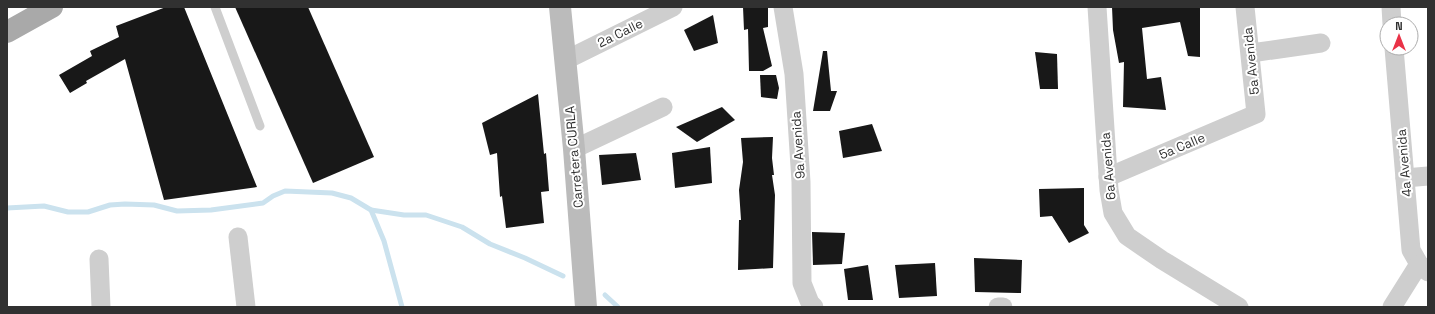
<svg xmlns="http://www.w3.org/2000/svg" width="1435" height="314" font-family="'Space Grotesk',sans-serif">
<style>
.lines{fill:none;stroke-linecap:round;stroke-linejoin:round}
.stream{stroke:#cbe2ee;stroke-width:5}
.building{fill:#181818}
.service{stroke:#cecece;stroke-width:9}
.minor{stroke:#cecece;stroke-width:19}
.secondary{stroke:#bbb;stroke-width:22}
.primary{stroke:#a9a9a9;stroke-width:22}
.labels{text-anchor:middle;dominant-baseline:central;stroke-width:4;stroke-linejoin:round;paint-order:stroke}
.street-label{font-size:13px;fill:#313131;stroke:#fff}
</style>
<rect width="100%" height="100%" fill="#fff"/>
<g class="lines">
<g class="stream">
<polyline points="7,208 44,206 68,212 88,212 110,205 125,204 154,205 177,211 211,210 263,203 273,196 285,191 332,193 351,198 371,210 384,241 402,307"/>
<polyline points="371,210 404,215 426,215 462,227 490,244 525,258 563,276"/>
<polyline points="605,295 618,307"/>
</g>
</g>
<g class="building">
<polygon points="166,7 184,7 257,187 164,200 125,59 86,81 87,83 70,93 59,75 92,56 90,51 119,37 116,26"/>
<polygon points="235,7 308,7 374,157 313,183"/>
<polygon points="743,7 768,7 768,27 763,28 772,66 763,71 749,71 748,29 744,30"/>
<polygon points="1112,7 1200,7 1200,57 1188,56 1180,22 1142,28 1147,79 1161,77 1166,110 1123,107 1124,62 1119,63 1113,30"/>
<polygon points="713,15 718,43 694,51 684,30"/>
<polygon points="823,51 827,51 831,91 837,91 830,111 813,111"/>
<polygon points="1035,52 1057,54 1058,89 1040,89"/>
<polygon points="760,75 776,75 779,88 777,99 761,97"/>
<polygon points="538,94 544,154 546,153 549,191 541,192 544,223 506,228 502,196 500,197 497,153 490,155 482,123"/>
<polygon points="722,107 735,120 697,142 676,127"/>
<polygon points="872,124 882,151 843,158 839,131"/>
<polygon points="773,137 772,158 774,175 772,175 775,195 773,268 738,270 739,220 741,220 739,190 743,162 741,138"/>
<polygon points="710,147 712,183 675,188 672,153"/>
<polygon points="636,153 641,180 602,185 599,155"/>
<polygon points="1084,188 1084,225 1089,233 1069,243 1052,216 1040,217 1039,189"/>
<polygon points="812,232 845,233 842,264 813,265"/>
<polygon points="974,258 1022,260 1021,293 975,292"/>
<polygon points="935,263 937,296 899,298 895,265"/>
<polygon points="868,265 873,300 848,300 844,269"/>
</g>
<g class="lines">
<polyline class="service" points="215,7 260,126"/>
<g class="minor">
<polyline points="783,7 794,74 801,182 802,283 810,303 814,307"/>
<polyline points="1097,7 1109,190 1113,213 1127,236 1162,260 1239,307"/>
<polyline points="1391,7 1392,24"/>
<polyline points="1394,48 1411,250 1419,264 1428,272"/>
<polyline points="1251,53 1321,43"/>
<polyline points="566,60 673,7"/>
<polyline points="574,149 663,107"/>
<polyline points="1108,177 1256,114 1245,7"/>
<polyline points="1405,178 1428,176"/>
<polyline points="238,237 246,307"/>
<polyline points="99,259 101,307"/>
<polyline points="998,307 1003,307"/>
<polyline points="1392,307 1419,264"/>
</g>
<polyline class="secondary" points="560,7 574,149 586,307"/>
<polyline class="primary" points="7,32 52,7"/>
</g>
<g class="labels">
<g class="street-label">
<text transform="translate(620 33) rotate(-26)">2a Calle</text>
<text transform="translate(1251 61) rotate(-96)">5a Avenida</text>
<text transform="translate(798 145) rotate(-94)">9a Avenida</text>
<text transform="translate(1182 146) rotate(-23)">5a Calle</text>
<text transform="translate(574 157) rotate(-95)">Carretera CURLA</text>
<text transform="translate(1404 163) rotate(-95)">4a Avenida</text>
<text transform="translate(1108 166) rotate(-95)">6a Avenida</text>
</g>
</g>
<rect width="1435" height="314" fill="none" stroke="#313131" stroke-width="16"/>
<g transform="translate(1399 36)"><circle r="19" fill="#ffffff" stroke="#adadad"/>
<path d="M0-3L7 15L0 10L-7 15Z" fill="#e93247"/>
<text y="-6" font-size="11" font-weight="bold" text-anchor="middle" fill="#313131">N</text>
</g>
</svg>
